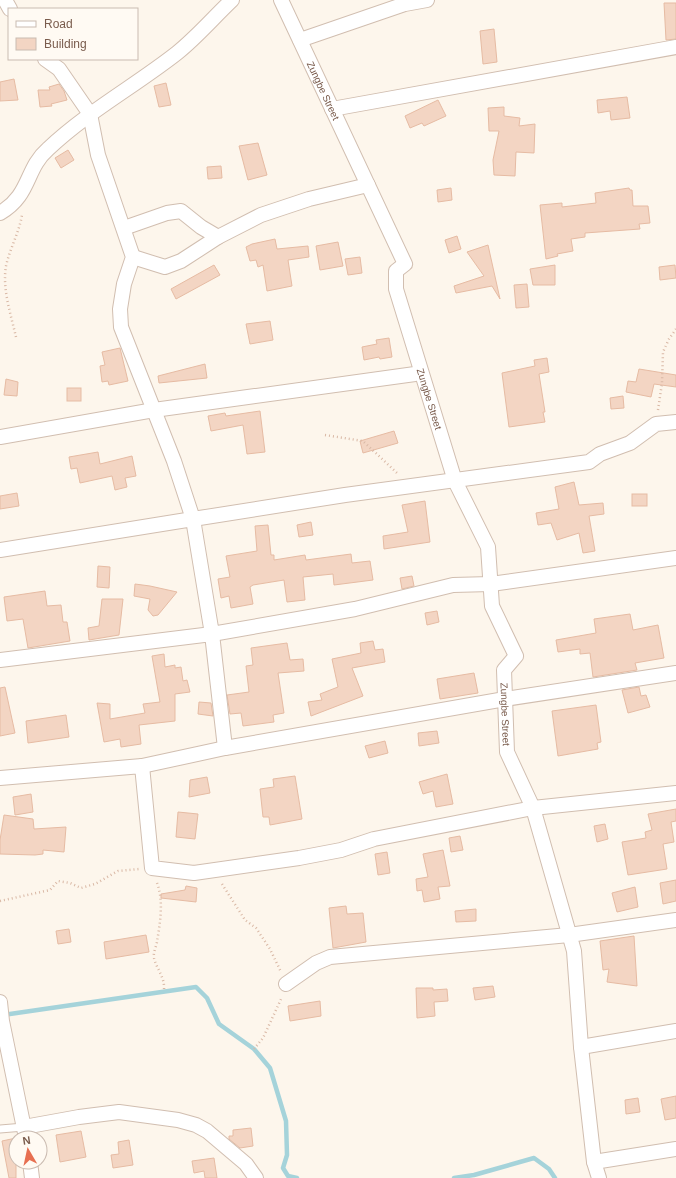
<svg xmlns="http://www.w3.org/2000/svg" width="676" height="1178" font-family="Helvetica,sans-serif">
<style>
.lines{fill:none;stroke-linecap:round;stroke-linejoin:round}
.stream{stroke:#a5d3da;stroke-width:4.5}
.building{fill:#f3d5c3;stroke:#e6bba3}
.lane-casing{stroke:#d1beb0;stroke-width:9}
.street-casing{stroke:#d1beb0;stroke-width:16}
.path{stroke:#d9b8a5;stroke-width:2.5;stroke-dasharray:1 3;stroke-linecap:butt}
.lane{stroke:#fff;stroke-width:7}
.street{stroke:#fff;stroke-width:14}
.labels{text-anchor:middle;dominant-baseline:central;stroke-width:3;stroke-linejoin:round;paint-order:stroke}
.street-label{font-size:10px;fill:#7a5c4d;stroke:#fffaf3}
</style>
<rect width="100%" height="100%" fill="#fdf6ec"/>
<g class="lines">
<g class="stream">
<polyline points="3,1015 196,987 207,998 219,1024 254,1049 270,1068 286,1121 287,1155 283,1168 288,1176 297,1178"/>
<polyline points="454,1178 474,1175 534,1158 549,1169 555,1178"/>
</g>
</g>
<g class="building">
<polygon points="664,3 676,3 676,39 666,40"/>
<polygon points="494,29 497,62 483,64 480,31"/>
<polygon points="14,79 18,100 0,101 0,82"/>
<polygon points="166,83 171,105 159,107 154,86"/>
<polygon points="59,84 64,91 67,100 51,104 52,106 40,107 38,90 50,90 49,87"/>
<polygon points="627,97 630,118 611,120 610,111 598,113 597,100"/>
<polygon points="438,100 446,116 424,126 422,123 410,128 405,116"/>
<polygon points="504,107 504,116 520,118 519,126 535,124 534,153 516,152 515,176 494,175 493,160 499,131 489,131 488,108"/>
<polygon points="258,143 267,175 248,180 239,146"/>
<polygon points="68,150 74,160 61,168 55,158"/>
<polygon points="221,166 222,178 208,179 207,167"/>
<polygon points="451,188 452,200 438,202 437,190"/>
<polygon points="629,188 630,190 632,190 633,206 648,206 650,223 639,224 640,229 585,233 585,237 571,239 573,251 557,254 558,256 546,259 540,205 562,203 562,207 596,203 595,193"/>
<polygon points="457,236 461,249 449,253 445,240"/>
<polygon points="275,239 277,249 308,246 309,257 288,260 292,286 267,291 263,265 258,267 256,260 250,261 246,247 252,244"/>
<polygon points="338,242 343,266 320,270 316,246"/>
<polygon points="488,245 500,299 492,286 456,293 454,286 484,276 467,252"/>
<polygon points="360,257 362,273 348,275 345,259"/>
<polygon points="214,265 220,275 176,299 171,289"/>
<polygon points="555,265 555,285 533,285 530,269"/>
<polygon points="675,265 676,278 660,280 659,267"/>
<polygon points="527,284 529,307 516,308 514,285"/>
<polygon points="270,321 273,340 250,344 246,324"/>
<polygon points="389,338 392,357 380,359 379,357 364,360 362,347 377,344 376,340"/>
<polygon points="120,348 128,381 109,385 108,381 102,382 100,366 105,365 102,352"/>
<polygon points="547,358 549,372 539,374 545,412 543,412 545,422 509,427 502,373 535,366 534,360"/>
<polygon points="205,364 207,378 159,383 158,376"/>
<polygon points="639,369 676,375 676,387 654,384 651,397 626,392 628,381 636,382"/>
<polygon points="6,379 18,382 17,396 4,395"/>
<rect x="67" y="388" width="14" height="13"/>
<polygon points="623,396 624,408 611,409 610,398"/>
<polygon points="260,411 265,452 247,454 243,425 211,431 208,416 225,413 226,416"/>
<polygon points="394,431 398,443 363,453 360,441"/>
<polygon points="98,452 100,464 132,456 136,476 125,478 127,487 115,490 112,476 80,483 77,468 71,469 69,457"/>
<polygon points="574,482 579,505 603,503 604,514 589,516 595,551 583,553 579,533 557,540 551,523 538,525 536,513 559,509 555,487"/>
<polygon points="17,493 19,506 0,509 0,496"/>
<rect x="632" y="494" width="15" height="12"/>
<polygon points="425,501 430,542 384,549 383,536 408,532 402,505"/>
<polygon points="311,522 313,535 299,537 297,525"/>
<polygon points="268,525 271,555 274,555 274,560 305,555 306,560 351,554 352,563 370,561 373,580 334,585 333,574 303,577 305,600 287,602 284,580 253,585 250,587 253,604 231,608 229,596 221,598 218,579 230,577 226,556 257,551 255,526"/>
<polygon points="98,566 110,567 109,588 97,587"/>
<polygon points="412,576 414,586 402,589 400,578"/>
<polygon points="135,584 150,586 177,592 158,615 153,616 148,610 150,599 134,596"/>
<polygon points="45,591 47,606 61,605 63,622 67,622 70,641 28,648 23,619 7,621 4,597"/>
<polygon points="102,599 123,599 119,635 89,640 88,628 99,626"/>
<polygon points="437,611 439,622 427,625 425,613"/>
<polygon points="630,614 633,630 658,625 664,658 635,663 637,670 593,677 590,653 580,654 580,649 558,652 556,640 596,633 594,619"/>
<polygon points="373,641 375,650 383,649 385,662 352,668 363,696 311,716 308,702 322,700 320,694 338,687 332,659 361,653 360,643"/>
<polygon points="287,643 290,660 303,659 304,671 278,673 284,713 273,715 274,722 243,726 241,713 230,714 227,695 249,692 246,666 253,665 251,648"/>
<polygon points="164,654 165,667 175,665 175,668 181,667 183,681 187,680 190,692 175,694 175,721 139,725 141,744 121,747 120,739 104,742 97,703 110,704 110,719 145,713 143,704 160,702 152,656"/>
<polygon points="474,673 478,693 440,699 437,679"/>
<polygon points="5,687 15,733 0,736 0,688"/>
<polygon points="639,687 641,696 646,695 650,707 628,713 622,690"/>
<polygon points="199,702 211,703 213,716 198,714"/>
<polygon points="596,705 601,742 597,743 598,749 558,756 552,711"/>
<polygon points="66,715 69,737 28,743 26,721"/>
<polygon points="437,731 439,743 419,746 418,733"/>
<polygon points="385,741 388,753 369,758 365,746"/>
<polygon points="447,774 453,804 436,807 433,791 423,794 419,782"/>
<polygon points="295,776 302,819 270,825 269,817 263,817 260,789 274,787 273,779"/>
<polygon points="207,777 210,793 189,797 190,780"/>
<polygon points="31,794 33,812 15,815 13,797"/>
<polygon points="676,809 676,821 671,822 674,842 663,844 667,869 628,875 622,842 646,838 645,832 652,830 648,814"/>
<polygon points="178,812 198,814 195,839 176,837"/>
<polygon points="4,815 33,819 34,829 66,827 64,852 43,850 43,854 35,855 0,854 0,840"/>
<polygon points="605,824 608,839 597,842 594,826"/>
<polygon points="460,836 463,850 451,852 449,838"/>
<polygon points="443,850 450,886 438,887 440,899 424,902 422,890 417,891 416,879 428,877 423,854"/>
<polygon points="387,852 390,873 378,875 375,854"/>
<polygon points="676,880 676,901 663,904 660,883"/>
<polygon points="186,886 197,888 196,902 161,898 161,894 185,890"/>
<polygon points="635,887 638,907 617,912 612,893"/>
<polygon points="346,906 347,914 363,913 366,942 333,948 329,908"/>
<polygon points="476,909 476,921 456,922 455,911"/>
<polygon points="69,929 71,942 58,944 56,931"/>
<polygon points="146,935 149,952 106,959 104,942"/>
<polygon points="634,936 637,986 607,982 609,969 603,970 600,941"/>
<polygon points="493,986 495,997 475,1000 473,988"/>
<polygon points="416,988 433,988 433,990 447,989 448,1001 434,1002 435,1016 417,1018"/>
<polygon points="320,1001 321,1016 290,1021 288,1006"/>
<polygon points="676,1096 676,1118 665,1120 661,1099"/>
<polygon points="638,1098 640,1112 626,1114 625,1100"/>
<polygon points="251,1128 253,1146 240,1148 229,1139 229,1136 233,1136 233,1130"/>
<polygon points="81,1131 86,1157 60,1162 56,1135"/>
<polygon points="16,1138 16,1178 9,1178 2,1141"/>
<polygon points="129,1140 133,1165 113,1168 111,1155 119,1154 118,1142"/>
<polygon points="214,1158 217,1178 205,1178 204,1171 194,1173 192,1161"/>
</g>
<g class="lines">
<defs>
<polyline id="lane" points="0,1129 24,1127"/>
<g id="street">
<polyline points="5,0 10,9"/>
<path id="s1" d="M281 0 405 264 396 271V289L455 481 488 547 492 606 516 656 504 670 507 752 533 808 574 951 581 1047 594 1162 599 1178"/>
<polyline points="300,40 405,4 427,0"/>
<polyline points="45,59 59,69 90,114 98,155 133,257 124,284 120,309 121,327 174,461 193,519 345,495 589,462 600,454 630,443 656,424 676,422"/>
<polyline points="332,109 676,47"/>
<path d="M0 213C31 195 25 169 48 149 87 112 135 86 177 53 197 37 213 18 232 0"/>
<polyline points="124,228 167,213 181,211 201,227 218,237 261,215 309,199 368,185"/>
<polyline points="133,257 165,267 181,261 218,237"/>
<polyline points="0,437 154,410 415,374"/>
<polyline points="0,550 193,519 212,634 355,609 453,585 491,584 676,558"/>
<polyline points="0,660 212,634 225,748"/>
<polyline points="142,766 225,748 505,699 676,673"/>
<polyline points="0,778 142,766 152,868 194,873 299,858 341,850 374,839 533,808 676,793"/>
<polyline points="286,984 316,963 330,957 569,935 676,920"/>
<polyline points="0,1002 2,1021 26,1138"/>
<polyline points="581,1047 676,1031"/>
<polyline points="24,1127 79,1117 119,1112 178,1120 196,1125 207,1131 246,1164 256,1178"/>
<polyline points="30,1162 32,1178"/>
<polyline points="594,1162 676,1149"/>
</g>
</defs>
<use href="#lane" class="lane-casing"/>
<use href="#street" class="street-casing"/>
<g class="path">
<path d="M16 337C11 315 2 289 6 266 10 248 19 233 22 215"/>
<polyline points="658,410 662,383 663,352 669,339 676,329"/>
<polyline points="325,435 363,441 398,474"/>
<path d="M157 883C164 901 160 923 157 942 156 947 153 953 154 958 157 970 165 977 164 990"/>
<polyline points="222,884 245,920 256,928 270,949 281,972"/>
<polyline points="0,901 50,890 58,881 70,883 81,888 95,884 118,871 139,869"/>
<polyline points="254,1049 263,1038 282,997"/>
</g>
<use href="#lane" class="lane"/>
<use href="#street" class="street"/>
</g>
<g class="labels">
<g class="street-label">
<text stroke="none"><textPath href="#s1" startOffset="100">Zungbe Street</textPath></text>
<text stroke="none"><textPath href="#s1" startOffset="436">Zungbe Street</textPath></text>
<text stroke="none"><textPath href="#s1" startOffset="773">Zungbe Street</textPath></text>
</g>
</g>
<rect x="8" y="8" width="130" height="52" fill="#fffaf3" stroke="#cabbb1"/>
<rect x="16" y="21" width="20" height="6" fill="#ffffff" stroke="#cabbb1"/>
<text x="44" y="28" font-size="12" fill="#7a5c4d">Road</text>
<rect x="16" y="38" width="20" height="12" fill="#f3d5c3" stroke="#cabbb1"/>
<text x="44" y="48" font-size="12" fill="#7a5c4d">Building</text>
<g transform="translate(28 1150) rotate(351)"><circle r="19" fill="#fffaf3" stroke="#cabbb1"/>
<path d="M0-3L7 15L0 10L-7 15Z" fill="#e76f51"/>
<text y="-6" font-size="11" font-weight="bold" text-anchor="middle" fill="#7a5c4d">N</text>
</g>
</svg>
